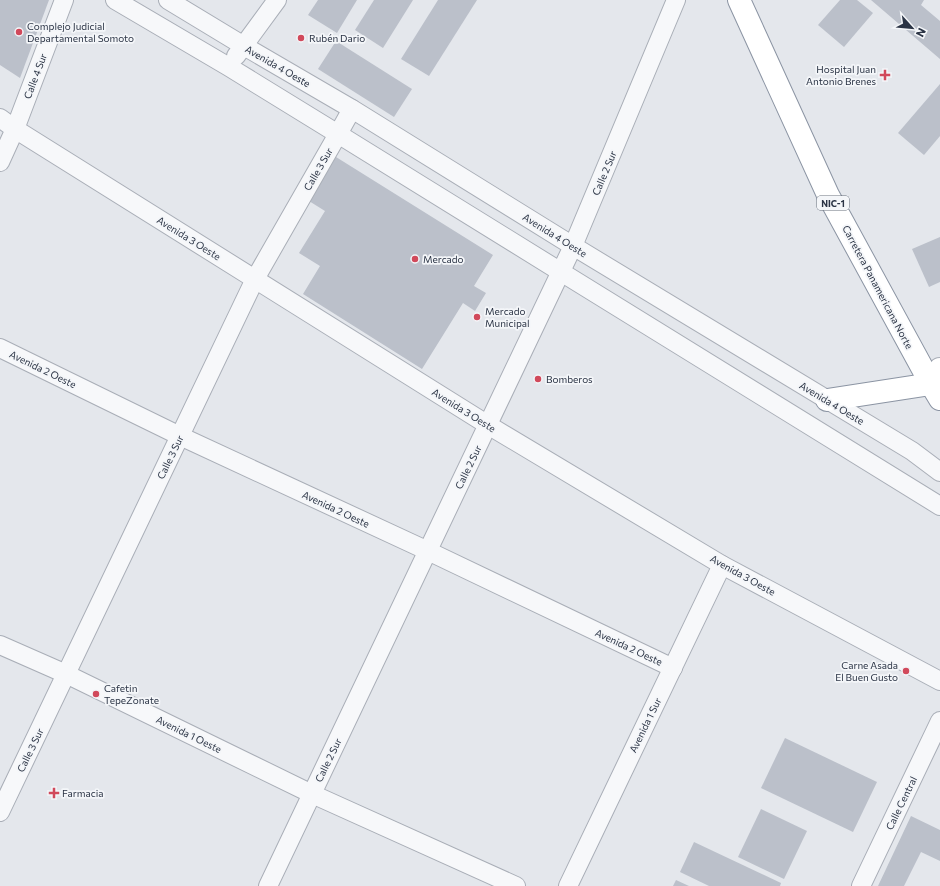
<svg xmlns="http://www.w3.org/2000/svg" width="940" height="886" font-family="Commissioner,sans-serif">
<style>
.building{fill:#bbc0ca}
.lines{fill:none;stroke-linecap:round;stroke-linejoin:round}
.street-casing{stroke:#a9aeb7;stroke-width:20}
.secondary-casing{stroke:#a9aeb7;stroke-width:24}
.highway-casing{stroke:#8b94a3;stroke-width:24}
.street{stroke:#f7f8fa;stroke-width:18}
.secondary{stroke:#fff;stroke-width:22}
.highway{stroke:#fff;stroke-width:22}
.poi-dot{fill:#d1495b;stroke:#f4f6f9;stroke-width:1.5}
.labels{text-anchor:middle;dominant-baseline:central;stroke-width:3.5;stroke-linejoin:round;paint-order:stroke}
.shield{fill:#f4f6f9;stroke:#676e7b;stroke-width:1}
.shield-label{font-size:9px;font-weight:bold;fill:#2b3445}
.poi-label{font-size:10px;fill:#2b3445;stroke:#f4f6f9;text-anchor:start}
.street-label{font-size:10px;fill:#2b3445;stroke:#f4f6f9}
</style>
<rect width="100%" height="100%" fill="#e4e7ec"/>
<g class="building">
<polygon points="0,0 49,0 20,78 0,65"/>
<polygon points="318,0 357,0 337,33 308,15"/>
<polygon points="374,0 413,0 383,48 355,30"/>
<polygon points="438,0 477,0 429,76 401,59"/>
<polygon points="840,0 857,0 873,13 844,47 818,25"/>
<polygon points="871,0 924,0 921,5 940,21 940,59"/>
<polygon points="336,41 412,89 394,117 318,69"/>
<polygon points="940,84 940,136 924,155 898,133"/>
<polygon points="336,157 493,255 474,286 486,293 475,311 463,303 422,369 303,294 320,266 299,253 325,211 309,201"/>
<polygon points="940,237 940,282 929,287 912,249"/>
<polygon points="785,738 877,782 853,832 761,788"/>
<polygon points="761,809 807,831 784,879 738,857"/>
<polygon points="911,816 940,830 940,861 921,852 904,886 878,886"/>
<polygon points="694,842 781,883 780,886 709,886 680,872"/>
<polygon points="676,880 689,886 673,886"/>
</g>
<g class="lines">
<defs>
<g id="street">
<polyline points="115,0 229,67 338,134 561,272 940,506"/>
<polyline points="168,0 244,46 352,109 573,246 912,451 940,472"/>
<polyline points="236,56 277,0"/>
<polyline points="0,118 15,129 488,425 722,565 940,681"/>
<polyline points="0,162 15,129 64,0"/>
<polyline points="0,348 180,436 428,551 673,668"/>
<polyline points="0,645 66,674 312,794 516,886"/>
<polyline points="0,812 255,279 338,134 352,109"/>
<polyline points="268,886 573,246 676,0"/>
<polyline points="568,886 722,565"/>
<polyline points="861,886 940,721"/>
</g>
<polyline id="secondary" points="931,384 940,369"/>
<g id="highway">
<polyline points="739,0 828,195 931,384 940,399"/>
<polyline points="827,400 931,384"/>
</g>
</defs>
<use href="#street" class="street-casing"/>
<use href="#secondary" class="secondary-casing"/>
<use href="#highway" class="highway-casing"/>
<use href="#street" class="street"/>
<use href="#secondary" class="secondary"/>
<use href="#highway" class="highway"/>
</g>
<g class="poi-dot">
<circle cx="19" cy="32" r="4"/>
<circle cx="301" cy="38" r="4"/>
<path d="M883 69h4v4h4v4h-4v4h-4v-4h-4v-4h4z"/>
<circle cx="415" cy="259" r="4"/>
<circle cx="477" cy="317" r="4"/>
<circle cx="538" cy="379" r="4"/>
<circle cx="906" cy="671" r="4"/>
<circle cx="96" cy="694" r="4"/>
<path d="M52 787h4v4h4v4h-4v4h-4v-4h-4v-4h4z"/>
</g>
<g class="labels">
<rect class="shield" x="817" y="196" width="32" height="14" rx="3"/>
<g class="shield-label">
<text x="833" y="203">NIC-1</text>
</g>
<g class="poi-label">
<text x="27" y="26">Complejo Judicial<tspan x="27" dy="12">Departamental Somoto</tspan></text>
<text x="309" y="38">Rubén Dario</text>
<text x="876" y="69" text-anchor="end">Hospital Juan<tspan x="876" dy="12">Antonio Brenes</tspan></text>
<text x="423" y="259">Mercado</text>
<text x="485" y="311">Mercado<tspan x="485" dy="12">Municipal</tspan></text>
<text x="546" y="379">Bomberos</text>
<text x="898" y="665" text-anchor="end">Carne Asada<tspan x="898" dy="12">El Buen Gusto</tspan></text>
<text x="104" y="688">Cafetin<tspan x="104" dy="12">TepeZonate</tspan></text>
<text x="62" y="793">Farmacia</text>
</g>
<g class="street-label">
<text transform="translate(278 66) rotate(30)">Avenida 4 Oeste</text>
<text transform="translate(35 76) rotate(-69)">Calle 4 Sur</text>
<text transform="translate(318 169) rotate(-60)">Calle 3 Sur</text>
<text transform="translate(604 173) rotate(-67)">Calle 2 Sur</text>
<text transform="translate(555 235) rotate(32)">Avenida 4 Oeste</text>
<text transform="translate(189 238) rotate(32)">Avenida 3 Oeste</text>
<text transform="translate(878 287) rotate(62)">Carretera Panamericana Norte</text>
<text transform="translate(43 369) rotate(26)">Avenida 2 Oeste</text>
<text transform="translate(832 403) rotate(31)">Avenida 4 Oeste</text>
<text transform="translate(464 410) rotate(32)">Avenida 3 Oeste</text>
<text transform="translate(170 457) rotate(-64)">Calle 3 Sur</text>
<text transform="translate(468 467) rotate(-64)">Calle 2 Sur</text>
<text transform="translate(336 509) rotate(25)">Avenida 2 Oeste</text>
<text transform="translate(743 575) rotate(29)">Avenida 3 Oeste</text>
<text transform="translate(629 647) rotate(25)">Avenida 2 Oeste</text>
<text transform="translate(645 725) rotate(-64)">Avenida 1 Sur</text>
<text transform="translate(189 734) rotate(26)">Avenida 1 Oeste</text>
<text transform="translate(30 750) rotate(-64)">Calle 3 Sur</text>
<text transform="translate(328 760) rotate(-64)">Calle 2 Sur</text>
<text transform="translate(901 803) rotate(-64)">Calle Central</text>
</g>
</g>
<g transform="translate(912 28) rotate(117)" stroke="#f4f6f9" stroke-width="3" paint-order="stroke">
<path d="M0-3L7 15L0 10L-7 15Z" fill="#2b3445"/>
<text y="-6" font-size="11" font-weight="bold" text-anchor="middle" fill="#2b3445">N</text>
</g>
</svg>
